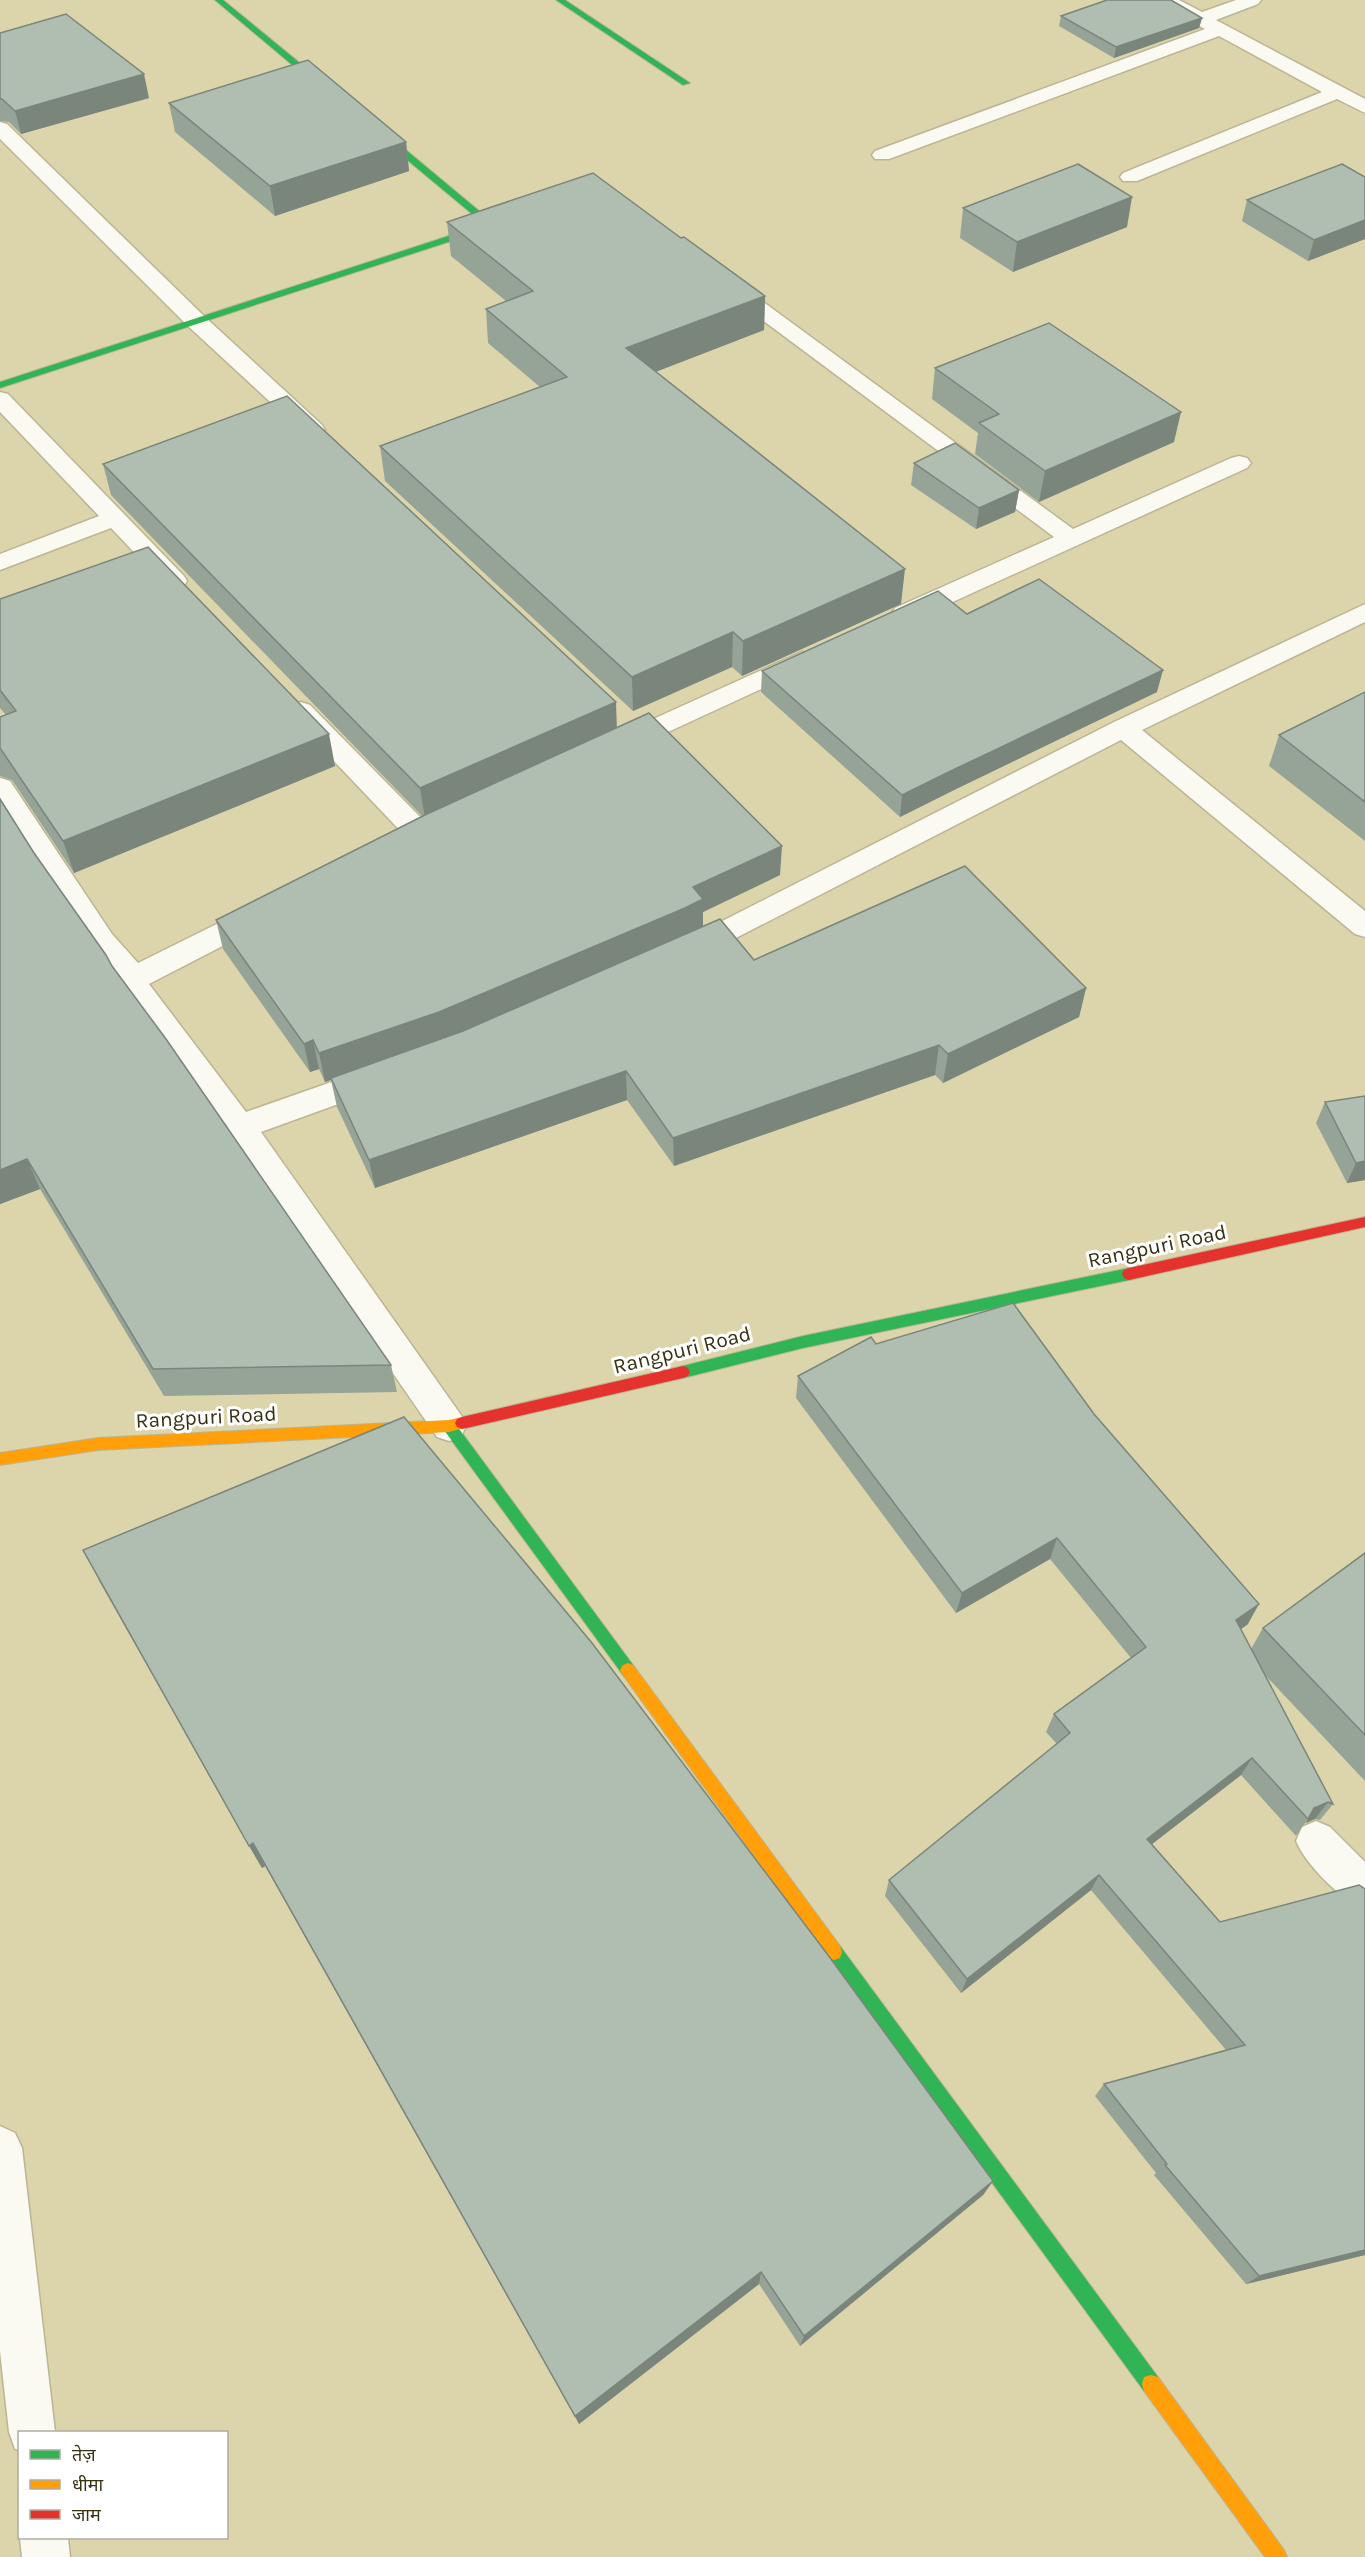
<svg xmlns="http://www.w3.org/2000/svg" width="1365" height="2557" font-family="Karla,'Noto Sans Devanagari',sans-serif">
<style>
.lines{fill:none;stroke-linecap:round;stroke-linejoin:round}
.lane-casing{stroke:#bbb594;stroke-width:3}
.street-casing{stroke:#bbb594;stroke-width:3}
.fast-casing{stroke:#bbb594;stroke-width:2}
.slow-casing{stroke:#bbb594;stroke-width:2}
.jam-casing{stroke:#bbb594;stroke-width:2}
.lane{fill:#faf9f2;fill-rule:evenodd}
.street{fill:#faf9f2;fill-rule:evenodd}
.fast{fill:#30b455;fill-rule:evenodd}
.slow{fill:#ff9f0a;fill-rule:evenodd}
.jam{fill:#e5322d;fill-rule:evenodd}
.wall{fill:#96a397}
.shaded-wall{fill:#7a857b}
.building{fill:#afbeb0;stroke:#7a857b;stroke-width:1.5}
.labels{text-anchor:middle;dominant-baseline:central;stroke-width:6;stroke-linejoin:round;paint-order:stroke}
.street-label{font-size:21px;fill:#363111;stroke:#fff}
</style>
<rect width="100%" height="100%" fill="#dcd5ab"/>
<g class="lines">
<defs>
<g id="lane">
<polygon points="1157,0 1179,0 1202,12 1236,0 1261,0 1258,4 1216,20 1365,99 1365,113 1337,99 1137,181 1123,181 1120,177 1123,173 1322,92 1219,36 889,159 875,159 872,155 875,151 1205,29 1160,4"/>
<polygon points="729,280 736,282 1073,529 1231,458 1239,456 1247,458 1251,463 1247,468 913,620 904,622 895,620 891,614 895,608 1054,537 722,290 718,286 722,282"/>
<polygon points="197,316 205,317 322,425 325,430 322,435 314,437 306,435 189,327 186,322 189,317"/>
<polygon points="0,392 8,394 184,576 187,581 184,586 175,589 166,586 111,528 0,570 0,554 99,516 0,412"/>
<polygon points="1365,604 1365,622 1142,730 1365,911 1365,937 1355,934 1121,740 701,956 691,959 681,956 676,949 681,942 1114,722"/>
<polygon points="802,652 811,654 815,660 811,666 629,750 620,753 611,750 607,744 611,738"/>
<polygon points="301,702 310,705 430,827 434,834 430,841 420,844 410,841 292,717 288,711 292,705"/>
<polygon points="0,778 10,781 112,934 138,963 249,908 259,905 269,908 273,915 269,922 149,984 246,1112 377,1066 388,1070 392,1078 388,1086 261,1132 461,1415 466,1426 461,1437 449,1441 437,1437 229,1136 124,996 119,988 120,981 92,948 0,808"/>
<path d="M1316 1821 1330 1827 1365 1862V1910C1341 1900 1306 1865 1296 1841L1302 1827Z"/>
<polygon points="0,2126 15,2133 22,2148 55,2432 20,2432 20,2450 15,2449 9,2432 0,2351"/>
<polygon points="20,2538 68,2538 70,2557 22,2557"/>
</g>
<polygon id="street" points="0,122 7,124 205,317 208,322 205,327 197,328 189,327 0,139"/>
<g id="fast">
<polygon points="215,0 223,0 334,91 334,95 328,95"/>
<polygon points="556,0 565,0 690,83 683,85"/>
<polygon points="370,125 376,125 484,215 486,226 476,233 0,388 0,382 470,229 479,223 477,218 370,129"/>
<polygon points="1129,1268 1134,1270 1136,1274 1134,1278 1129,1280 803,1348 683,1378 678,1376 676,1372 678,1368 683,1366 803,1336"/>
<polygon points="449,1420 454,1422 633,1665 636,1670 633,1675 628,1677 623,1675 444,1430 442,1426 444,1422"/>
<polygon points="834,1944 840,1946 1158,2377 1160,2384 1158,2391 1151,2393 1144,2391 828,1958 826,1952 828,1946"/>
</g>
<g id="slow">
<polygon points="462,1417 467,1419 469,1423 467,1427 449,1432 98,1450 0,1465 0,1453 98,1438 449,1420"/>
<polygon points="628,1663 633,1665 840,1946 842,1952 840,1958 834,1960 828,1958 623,1675 620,1670 623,1665"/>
<polygon points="1151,2375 1158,2377 1284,2550 1287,2557 1265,2557 1144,2391 1142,2384 1144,2377"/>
</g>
<g id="jam">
<polygon points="1365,1217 1365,1227 1129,1280 1124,1278 1122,1274 1124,1270 1129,1268"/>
<polygon points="683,1366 688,1368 690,1372 688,1376 683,1378 462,1429 457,1427 455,1423 457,1419 462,1417"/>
</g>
</defs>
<use href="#lane" class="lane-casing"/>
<use href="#street" class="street-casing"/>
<use href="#fast" class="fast-casing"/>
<use href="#slow" class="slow-casing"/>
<use href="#jam" class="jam-casing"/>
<use href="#lane" class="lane"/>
<use href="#street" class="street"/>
<use href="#fast" class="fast"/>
<use href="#slow" class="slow"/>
<use href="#jam" class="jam"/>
</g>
<g class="wall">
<polygon points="1061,16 1202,18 1199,28 1114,58 1059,26"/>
<polygon points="0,33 149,98 21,134 9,122 0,121"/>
<polygon points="169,103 406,142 409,171 275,216 175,132"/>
<polygon points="1365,177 1365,239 1308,261 1242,221 1247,200"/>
<polygon points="963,208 1127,227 1013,272 960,238"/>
<polygon points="447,222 681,238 765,296 764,330 655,372 901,604 742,676 732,667 633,711 385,481 380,446 540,387 488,343 486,309 506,301 451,256"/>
<polygon points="935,368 1174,442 1039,502 975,454 978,433 932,399"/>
<polygon points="914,463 1019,490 1015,512 976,529 911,485"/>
<polygon points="103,464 617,728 780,875 703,912 703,926 754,960 1086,988 1079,1017 943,1083 935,1075 674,1166 627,1100 375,1188 337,1107 331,1080 325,1082 319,1069 310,1072 223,949 216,920 422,816 111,495"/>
<polygon points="0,599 335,766 74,873 12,780 0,776 0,717 6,715 0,708"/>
<polygon points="967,614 1157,692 954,790 900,817 761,692 762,671"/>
<polygon points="1365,692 1365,841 1269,766 1279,735"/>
<polygon points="34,853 112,966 391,1365 397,1392 164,1396 40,1189 0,1204"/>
<polygon points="1365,1096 1365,1180 1347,1183 1316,1123 1325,1102"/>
<polygon points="876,1344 1094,1414 1248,1624 1241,1629 1251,1649 1263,1628 1365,1553 1365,1781 1265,1675 1333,1804 1320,1820 1315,1819 1305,1823 1296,1836 1241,1775 1152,1844 1365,2255 1246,2284 1154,2175 1156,2173 1095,2096 1104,2084 1226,2050 1091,1890 961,1993 885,1896 889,1880 1057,1744 1046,1732 1054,1714 1131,1658 1050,1559 956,1613 796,1398 798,1376"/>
<polygon points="98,1579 993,2181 983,2195 800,2346 759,2284 579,2424 265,1866 262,1868"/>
</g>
<g class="shaded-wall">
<polygon points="1202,18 1199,28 1114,58 1116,47"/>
<polygon points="144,74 149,98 21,134 15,111"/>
<polygon points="406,142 409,171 275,216 270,186"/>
<polygon points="1132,197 1127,227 1013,272 1017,242"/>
<polygon points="1365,220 1365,239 1308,261 1314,240"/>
<polygon points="765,296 764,330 627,383 626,348"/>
<polygon points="1181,412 1174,442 1039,502 1045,471"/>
<polygon points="1019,490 1015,512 976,529 979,508"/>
<polygon points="905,569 901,604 742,676 743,641"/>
<polygon points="733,632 732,667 633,711 632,677"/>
<polygon points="1163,670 1157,692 954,790 900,817 902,795 957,768"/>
<polygon points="616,702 617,732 425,818 420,788"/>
<polygon points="329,734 335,766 74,873 63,841"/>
<polygon points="782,846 780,875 703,912 703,928 443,1040 325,1082 319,1053 693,887"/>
<polygon points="1086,988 1079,1017 943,1083 948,1054"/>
<polygon points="313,1040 319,1069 310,1072 304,1044"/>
<polygon points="939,1045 935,1075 674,1166 673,1138"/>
<polygon points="626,1071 627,1100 375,1188 369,1160"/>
<polygon points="27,1159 40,1189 0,1204 0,1170"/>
<polygon points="1365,1161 1365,1180 1347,1183 1356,1163"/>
<polygon points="1057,1538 1050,1559 956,1613 962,1593"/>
<polygon points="1259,1604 1248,1624 1226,1640 1236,1620"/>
<polygon points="1252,1758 1241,1775 1138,1855 1147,1839"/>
<polygon points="1328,1802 1315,1819 1306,1823 1314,1808"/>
<polygon points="253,1843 265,1866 262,1868 249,1846"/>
<polygon points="1099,1875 1091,1890 961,1993 967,1979"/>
<polygon points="993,2181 983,2195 800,2346 804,2336"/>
<polygon points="1365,2250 1365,2255 1246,2284 1259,2276"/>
<polygon points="761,2272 759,2284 579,2424 575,2416"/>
</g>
<g class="building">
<polygon points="1107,0 1171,0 1202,18 1116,47 1061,16"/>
<polygon points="66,14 144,74 15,111 2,99 0,99 0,33"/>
<polygon points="308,60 406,142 270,186 169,103"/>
<polygon points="1078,164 1132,197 1017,242 963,208"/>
<polygon points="1342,164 1365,177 1365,220 1314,240 1247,200"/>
<polygon points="593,173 681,238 684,237 765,296 626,348 905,569 743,641 733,632 632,677 380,446 567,377 486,309 533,291 447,222"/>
<polygon points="1049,323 1181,412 1045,471 979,423 999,414 935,368"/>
<polygon points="287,396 616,702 420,788 103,464"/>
<polygon points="955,443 1019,490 979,508 914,463"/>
<polygon points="148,547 329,734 63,841 0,748 0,717 16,711 0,690 0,599"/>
<polygon points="1039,579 1163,670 957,768 902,795 762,671 938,591 967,614"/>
<polygon points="1365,692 1365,802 1279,735"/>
<polygon points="649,713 782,846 693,887 703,899 685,908 439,1012 319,1053 313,1040 304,1044 216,920 427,814"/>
<polygon points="0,799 34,853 106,955 112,966 166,1039 391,1365 153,1369 27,1159 0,1170"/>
<polygon points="965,866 1086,988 948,1054 939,1045 673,1138 626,1071 369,1160 331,1078 463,1031 720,919 754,960"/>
<polygon points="1365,1096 1365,1161 1356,1163 1325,1102"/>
<polygon points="1013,1303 1094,1414 1259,1604 1236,1620 1333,1804 1328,1802 1314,1808 1308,1819 1252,1758 1147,1839 1220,1922 1359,1885 1365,1889 1365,2250 1259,2276 1165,2165 1167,2164 1104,2084 1245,2045 1099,1875 967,1979 889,1880 1070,1733 1054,1714 1146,1647 1057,1538 962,1593 798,1376 871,1337 876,1344"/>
<polygon points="404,1417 592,1643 828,1955 993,2181 804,2336 761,2272 575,2416 253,1843 249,1846 83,1550"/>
<polygon points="1365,1553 1365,1735 1263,1628"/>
</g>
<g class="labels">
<g class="street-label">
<text transform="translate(1157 1246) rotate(-12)">Rangpuri Road</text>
<text transform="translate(682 1350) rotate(-14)">Rangpuri Road</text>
<text transform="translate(206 1417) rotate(-3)">Rangpuri Road</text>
</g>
</g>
<rect x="18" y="2431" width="210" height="108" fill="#ffffff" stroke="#afada0" stroke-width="1.5"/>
<rect x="30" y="2450" width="30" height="9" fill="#30b455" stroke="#afada0" stroke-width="1.5"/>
<text x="72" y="2461" font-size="18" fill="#363111">तेज़</text>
<rect x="30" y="2480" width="30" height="9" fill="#ff9f0a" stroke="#afada0" stroke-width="1.5"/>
<text x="72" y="2491" font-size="18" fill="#363111">धीमा</text>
<rect x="30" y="2510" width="30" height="9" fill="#e5322d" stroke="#afada0" stroke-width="1.5"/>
<text x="72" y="2521" font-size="18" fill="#363111">जाम</text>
</svg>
